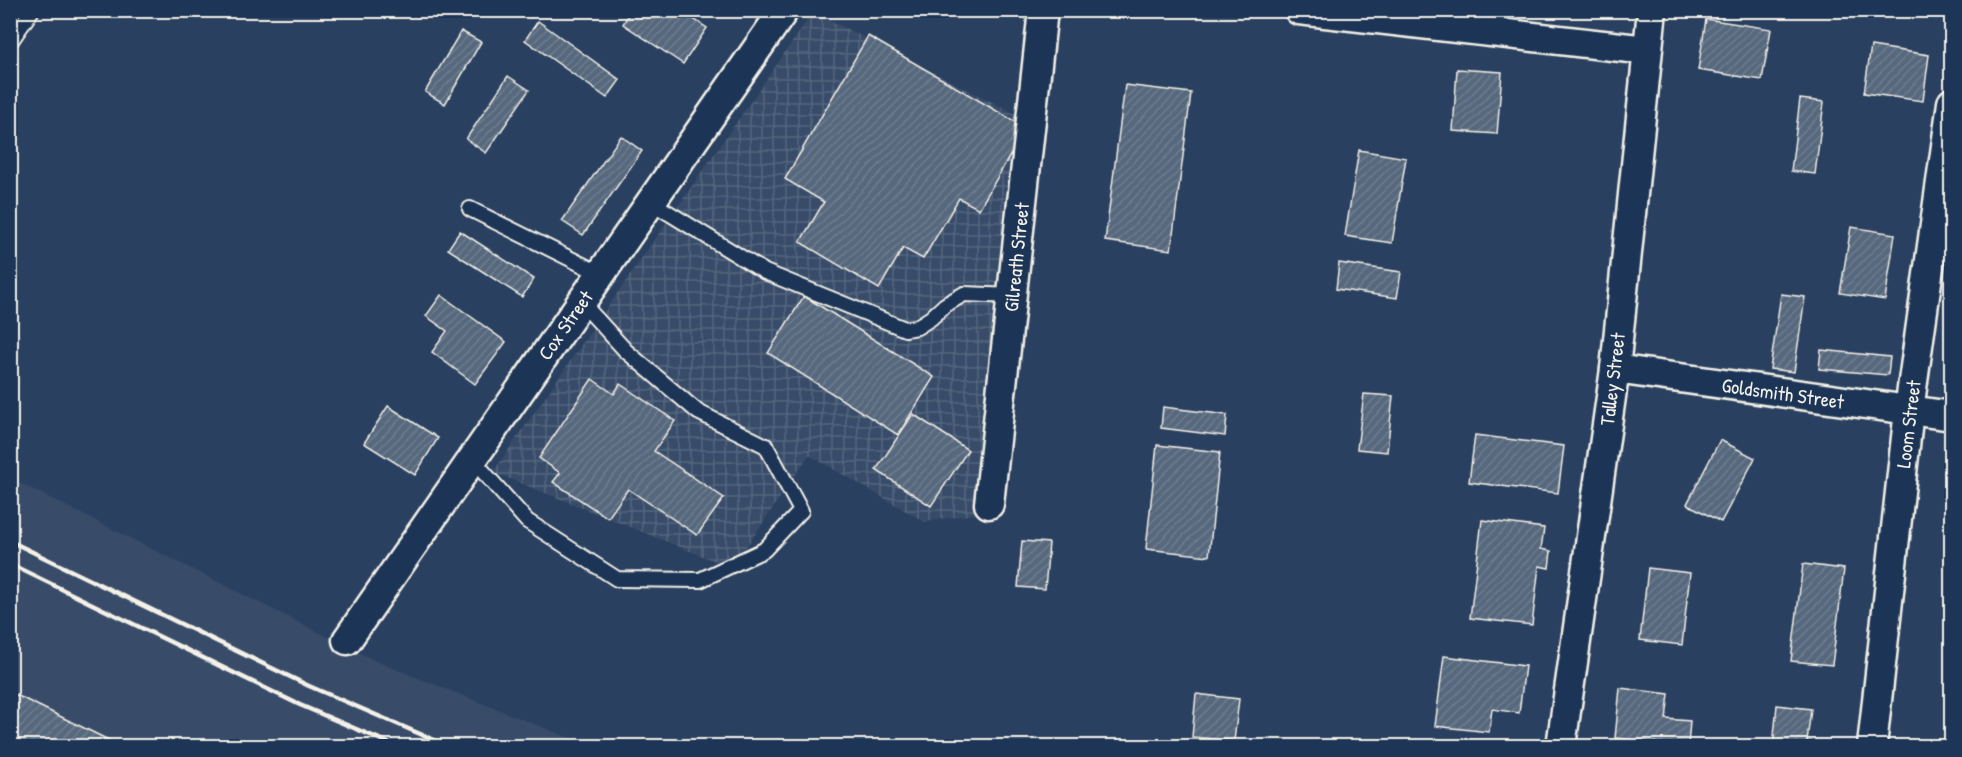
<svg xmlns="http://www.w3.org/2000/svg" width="1962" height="757" font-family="'Patrick Hand',sans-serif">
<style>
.built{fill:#374c69}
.industrial{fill:url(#industrial-grid)}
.building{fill:url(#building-hatch);stroke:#f4f1e8;stroke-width:1.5}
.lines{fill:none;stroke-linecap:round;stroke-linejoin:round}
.lane-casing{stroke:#f4f1e8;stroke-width:18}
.street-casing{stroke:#f4f1e8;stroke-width:33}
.lane{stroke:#1d3557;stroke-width:14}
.street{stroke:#1d3557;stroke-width:28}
.rail{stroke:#f4f1e8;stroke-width:4.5}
.labels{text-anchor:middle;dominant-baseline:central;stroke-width:4.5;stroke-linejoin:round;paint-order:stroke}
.street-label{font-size:20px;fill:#f4f1e8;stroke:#1d3557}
</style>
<defs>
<pattern id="industrial-grid" width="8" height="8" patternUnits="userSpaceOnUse" patternTransform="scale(1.5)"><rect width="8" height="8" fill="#374c69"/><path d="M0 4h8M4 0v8" fill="none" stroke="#55667e"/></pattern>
<pattern id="building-hatch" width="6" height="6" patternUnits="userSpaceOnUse" patternTransform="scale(1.5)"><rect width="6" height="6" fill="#56677d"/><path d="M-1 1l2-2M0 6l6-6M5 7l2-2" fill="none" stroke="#6f7d8f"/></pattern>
</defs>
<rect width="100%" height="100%" fill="#2a4060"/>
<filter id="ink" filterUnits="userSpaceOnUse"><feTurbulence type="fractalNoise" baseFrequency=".0167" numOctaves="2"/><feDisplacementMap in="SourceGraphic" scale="12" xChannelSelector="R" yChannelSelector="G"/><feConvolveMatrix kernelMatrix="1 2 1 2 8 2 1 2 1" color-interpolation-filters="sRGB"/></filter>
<g filter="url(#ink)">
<polygon class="built" points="10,478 378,662 590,746 11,746"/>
<polygon class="industrial" points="813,12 1024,118 992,511 925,522 809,455 732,568 493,472"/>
<g class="building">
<polygon points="631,10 680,10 707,28 683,64 623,24"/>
<polygon points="1706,19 1771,29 1762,80 1698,70"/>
<polygon points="538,21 620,80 607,98 525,40"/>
<polygon points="461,31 481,42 445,104 425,92"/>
<polygon points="868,36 1026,128 979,209 959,198 923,259 903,248 879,289 800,242 824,202 785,179"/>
<polygon points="1871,46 1929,55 1923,101 1864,93"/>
<polygon points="1457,69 1502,72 1497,134 1453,131"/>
<polygon points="508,76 529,90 486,153 466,139"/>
<polygon points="1125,85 1191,93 1171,250 1105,241"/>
<polygon points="1800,99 1824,102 1815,174 1791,171"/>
<polygon points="621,136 642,151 583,235 562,221"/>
<polygon points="1359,150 1406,158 1392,243 1345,236"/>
<polygon points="1851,227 1895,234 1885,300 1840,293"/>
<polygon points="460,231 534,279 522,297 448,249"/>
<polygon points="1339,263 1401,272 1397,298 1336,289"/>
<polygon points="1781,294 1805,297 1794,372 1770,369"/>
<polygon points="441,295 506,342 475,384 432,352 447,331 426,316"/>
<polygon points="804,296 934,377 898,435 768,353"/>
<polygon points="1821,350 1890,357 1888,375 1819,369"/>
<polygon points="592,379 614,394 620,384 675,421 654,451 724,498 697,535 628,489 608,518 553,482 560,473 539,458"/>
<polygon points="1364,394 1393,396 1387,452 1357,449"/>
<polygon points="388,406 438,438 415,475 364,443"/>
<polygon points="1163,407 1227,415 1225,436 1161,428"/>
<polygon points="913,414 968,450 931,506 876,470"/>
<polygon points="1475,435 1564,446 1558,493 1469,482"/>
<polygon points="1720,440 1755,458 1721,522 1687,504"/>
<polygon points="1157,445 1220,452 1209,556 1146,549"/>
<polygon points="1482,520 1544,528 1541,549 1551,551 1549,568 1539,566 1532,625 1470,618"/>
<polygon points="1022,541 1049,543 1045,589 1018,587"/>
<polygon points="1803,564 1844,569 1832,665 1791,661"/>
<polygon points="1648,568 1690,573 1682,645 1640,640"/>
<polygon points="1444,656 1525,666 1519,713 1492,709 1489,732 1435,726"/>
<polygon points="1948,687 1952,687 1952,711 1946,711"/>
<polygon points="1620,688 1669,694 1666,719 1690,721 1688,746 1615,738"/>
<polygon points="10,692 121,746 10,746"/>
<polygon points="1196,694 1239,699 1234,741 1192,737"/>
<polygon points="1777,705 1811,709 1807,741 1820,743 1820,746 1773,746"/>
</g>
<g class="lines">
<defs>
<g id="lane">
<polyline points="10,42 32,10"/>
<polyline points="651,202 765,272 905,329 917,327 931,318 945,305 964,294 1012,296"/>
<polyline points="470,209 601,274"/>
<polyline points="472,459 527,521 617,579 700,580 764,550 801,511 766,446 698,412 626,351 581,302"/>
</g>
<g id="street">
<polyline points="1299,10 1647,50"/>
<polyline points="1615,369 1952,416"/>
<polyline points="989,504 1043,10"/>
<polyline points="347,640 784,10"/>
<polyline points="1561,746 1615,369 1652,10"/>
<polyline points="1872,746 1909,410 1952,103"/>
</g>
</defs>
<use href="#lane" class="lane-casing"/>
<use href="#street" class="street-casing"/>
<use href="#lane" class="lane"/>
<use href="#street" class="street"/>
<g class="rail">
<polyline points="10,541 309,686 448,746"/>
<polyline points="10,564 300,705 396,746"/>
</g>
</g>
</g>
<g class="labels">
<g class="street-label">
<text transform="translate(1016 257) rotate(-84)">Gilreath Street</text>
<text transform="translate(565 325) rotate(-55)">Cox Street</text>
<text transform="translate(1612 379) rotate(-83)">Talley Street</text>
<text transform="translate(1783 393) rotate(8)">Goldsmith Street</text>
<text transform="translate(1908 424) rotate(-83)">Loom Street</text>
</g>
</g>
<rect width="1962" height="757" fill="none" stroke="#1d3557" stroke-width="36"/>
<rect x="18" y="18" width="1926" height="721" fill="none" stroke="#f4f1e8" stroke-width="2" filter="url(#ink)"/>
</svg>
